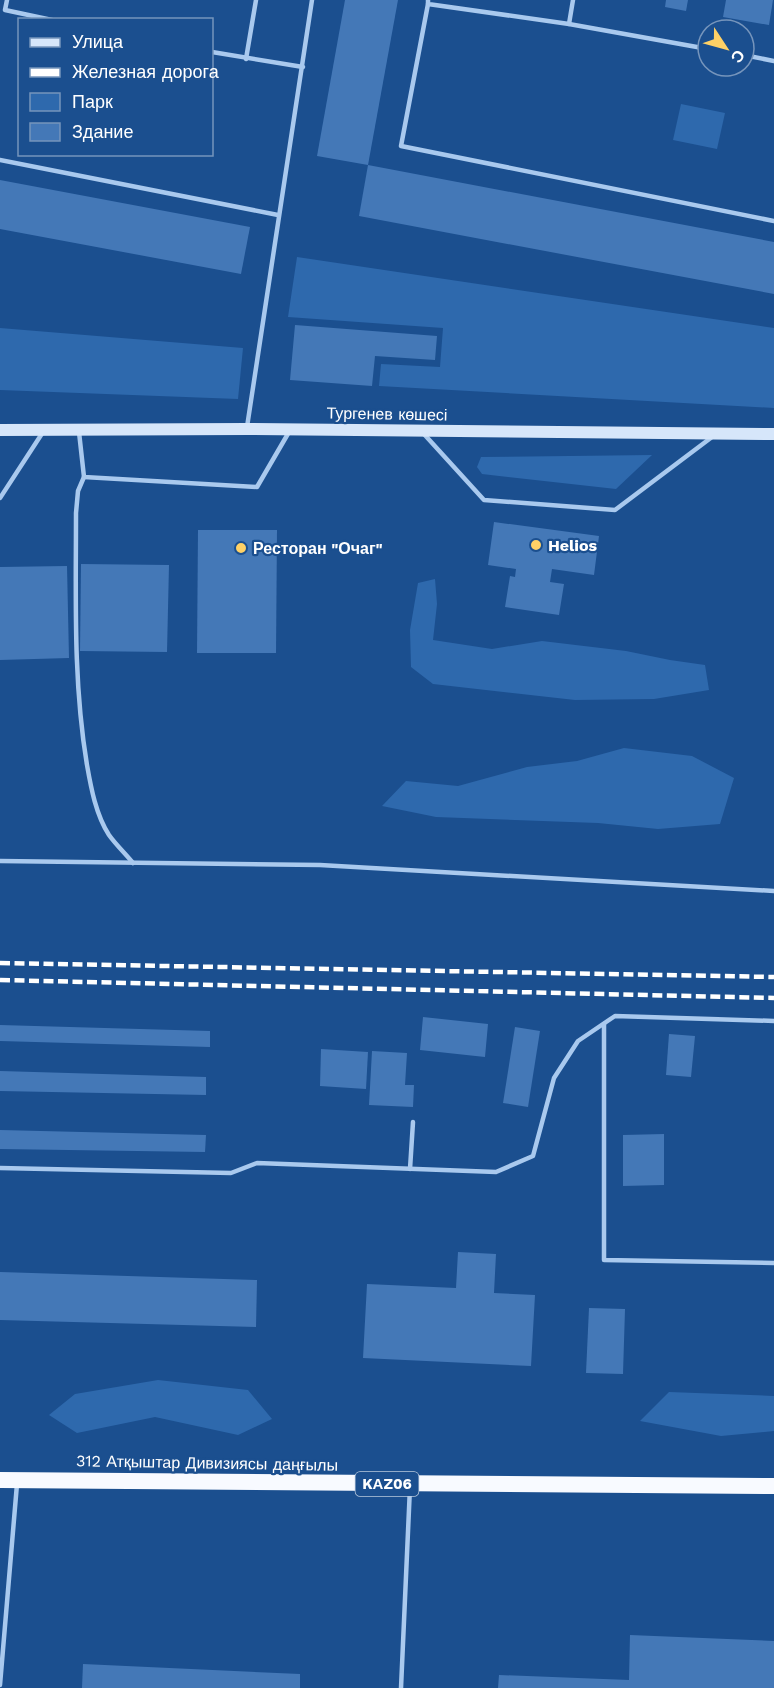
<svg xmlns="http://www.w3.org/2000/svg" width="774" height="1688" font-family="'Work Sans',sans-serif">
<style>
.green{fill:#2e69ad}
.building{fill:#4478b7}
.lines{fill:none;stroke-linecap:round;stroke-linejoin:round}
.service{stroke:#a9c9ee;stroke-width:4.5}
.secondary{stroke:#d6e6fa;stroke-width:12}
.trunk{stroke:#f8faff;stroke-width:16}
.rail{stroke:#fff;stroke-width:4.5;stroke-dasharray:10 4.5;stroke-linecap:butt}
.poi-dot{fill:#ffd166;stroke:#1b4f8f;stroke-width:2}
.labels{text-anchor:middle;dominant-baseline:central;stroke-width:4.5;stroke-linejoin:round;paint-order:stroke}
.shield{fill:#1b4f8f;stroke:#bbcadd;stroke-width:1.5}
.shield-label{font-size:15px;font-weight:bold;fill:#fff}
.street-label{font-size:16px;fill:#fff;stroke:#1b4f8f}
.poi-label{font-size:16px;font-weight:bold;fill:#fff;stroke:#1b4f8f;text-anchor:start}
</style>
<rect width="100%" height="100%" fill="#1b4f8f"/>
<g class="green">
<polygon points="681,104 725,113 717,149 673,140"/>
<polygon points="297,257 774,328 774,408 379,386 381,364 440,367 443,328 288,317"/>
<polygon points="0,328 243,348 238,399 0,390"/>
<polygon points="652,455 616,489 482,474 477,467 481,457"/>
<polygon points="435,579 437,604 433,640 492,649 542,641 626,651 670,660 705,665 709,690 654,699 575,700 433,684 411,667 410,630 418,583"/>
<polygon points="624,748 692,756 734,778 720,824 658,829 598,823 436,817 382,806 406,781 458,786 527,767 577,761"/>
<polygon points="158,1380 248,1390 272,1419 238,1435 155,1417 77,1433 49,1415 75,1394"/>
<polygon points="669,1392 774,1396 774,1431 721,1436 640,1421"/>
</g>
<g class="building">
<polygon points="345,0 398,0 368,165 317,156"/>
<polygon points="666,0 688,0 686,11 665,7"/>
<polygon points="726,0 773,0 769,25 723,17"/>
<polygon points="368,165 774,242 774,294 359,216"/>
<polygon points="0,180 250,227 241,274 0,229"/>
<polygon points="295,325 437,336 435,360 375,356 372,386 290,380"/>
<polygon points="494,522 599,536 594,575 552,569 550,582 564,584 559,615 505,607 510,576 515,577 516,569 488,565"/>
<polygon points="198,530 277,530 276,653 197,653"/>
<polygon points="81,564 169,565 167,652 80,651"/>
<polygon points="67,566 69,658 0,660 0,567"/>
<polygon points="423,1017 488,1024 485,1057 420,1050"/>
<polygon points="0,1025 210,1031 210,1047 0,1041"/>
<polygon points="515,1027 540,1031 528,1107 503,1103"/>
<polygon points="669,1034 695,1036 691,1077 666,1075"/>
<polygon points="321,1049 368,1052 366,1089 320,1086"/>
<polygon points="372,1051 407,1053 405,1085 414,1085 413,1107 369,1105"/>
<polygon points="0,1071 206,1077 206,1095 0,1091"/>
<polygon points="0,1130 206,1135 205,1152 0,1149"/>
<polygon points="664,1134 664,1185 623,1186 623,1135"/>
<polygon points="458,1252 496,1254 494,1293 535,1295 531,1366 363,1358 367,1284 456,1288"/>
<polygon points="0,1272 257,1280 256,1327 0,1320"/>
<polygon points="589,1308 625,1309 623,1374 586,1373"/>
<polygon points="630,1635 774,1641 774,1688 498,1688 499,1675 629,1680"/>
<polygon points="83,1664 300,1674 300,1688 82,1688"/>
</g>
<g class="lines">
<g class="service">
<polyline points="7,0 5,10 52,20"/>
<polyline points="428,0 428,4 569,24 708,49"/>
<polyline points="428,4 401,146 774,221"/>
<polyline points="569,24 573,0"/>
<polyline points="212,52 303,67"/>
<polyline points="744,55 774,61"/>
<polyline points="246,59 256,0"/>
<polyline points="0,160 278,215"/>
<polyline points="247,427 312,0"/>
<polyline points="79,432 84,477 257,487 289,432"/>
<polyline points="423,433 484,500 615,510 712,437"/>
<path d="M84 477 78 491 76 513C76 598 73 682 87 765 91 788 96 815 109 835 116 845 126 854 133 863"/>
<polyline points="0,498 43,432"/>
<polyline points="0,861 320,865 774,891"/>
<polyline points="604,1024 604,1260 774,1263"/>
<polyline points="0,1168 231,1173 257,1163 496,1172 533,1156 554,1078 578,1041 615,1016 774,1021"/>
<polyline points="410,1169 413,1122"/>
<polyline points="0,1685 17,1484"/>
<polyline points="401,1688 410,1487"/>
</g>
<polyline class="secondary" points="0,430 247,429 774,434"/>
<polyline class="trunk" points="0,1480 774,1486"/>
<g class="rail">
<polyline points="0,963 774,977"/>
<polyline points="0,980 774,998"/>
</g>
</g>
<g class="poi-dot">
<circle cx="536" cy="545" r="6"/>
<circle cx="241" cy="548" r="6"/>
</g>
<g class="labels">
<rect class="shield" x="355.5" y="1472" width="63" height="24" rx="4.5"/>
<g class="shield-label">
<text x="387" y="1484">KАZ06</text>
</g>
<g class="street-label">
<text transform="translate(387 414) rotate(1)">Тургенев көшесі</text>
<text transform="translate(207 1463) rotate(1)">312 Атқыштар Дивизиясы даңғылы</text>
</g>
<g class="poi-label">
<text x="548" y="545">Helios</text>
<text x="253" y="548">Ресторан "Очаг"</text>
</g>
</g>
<rect x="18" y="18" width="195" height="138" fill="#1b4f8f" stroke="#7695bc" stroke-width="1.5"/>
<rect x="30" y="38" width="30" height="9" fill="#d6e6fa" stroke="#7695bc" stroke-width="1.5"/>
<text x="72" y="48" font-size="18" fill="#ffffff">Улица</text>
<rect x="30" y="68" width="30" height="9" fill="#ffffff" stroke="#7695bc" stroke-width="1.5"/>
<text x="72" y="78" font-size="18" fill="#ffffff">Железная дорога</text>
<rect x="30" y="93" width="30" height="18" fill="#2e69ad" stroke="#7695bc" stroke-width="1.5"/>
<text x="72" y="108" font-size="18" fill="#ffffff">Парк</text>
<rect x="30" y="123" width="30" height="18" fill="#4478b7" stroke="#7695bc" stroke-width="1.5"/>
<text x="72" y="138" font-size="18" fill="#ffffff">Здание</text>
<g transform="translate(726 48) rotate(126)"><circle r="28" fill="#1b4f8f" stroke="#7695bc" stroke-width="1.5"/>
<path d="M0-4.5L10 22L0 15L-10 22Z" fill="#ffd166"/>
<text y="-9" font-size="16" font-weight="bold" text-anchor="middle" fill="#ffffff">С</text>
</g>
</svg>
